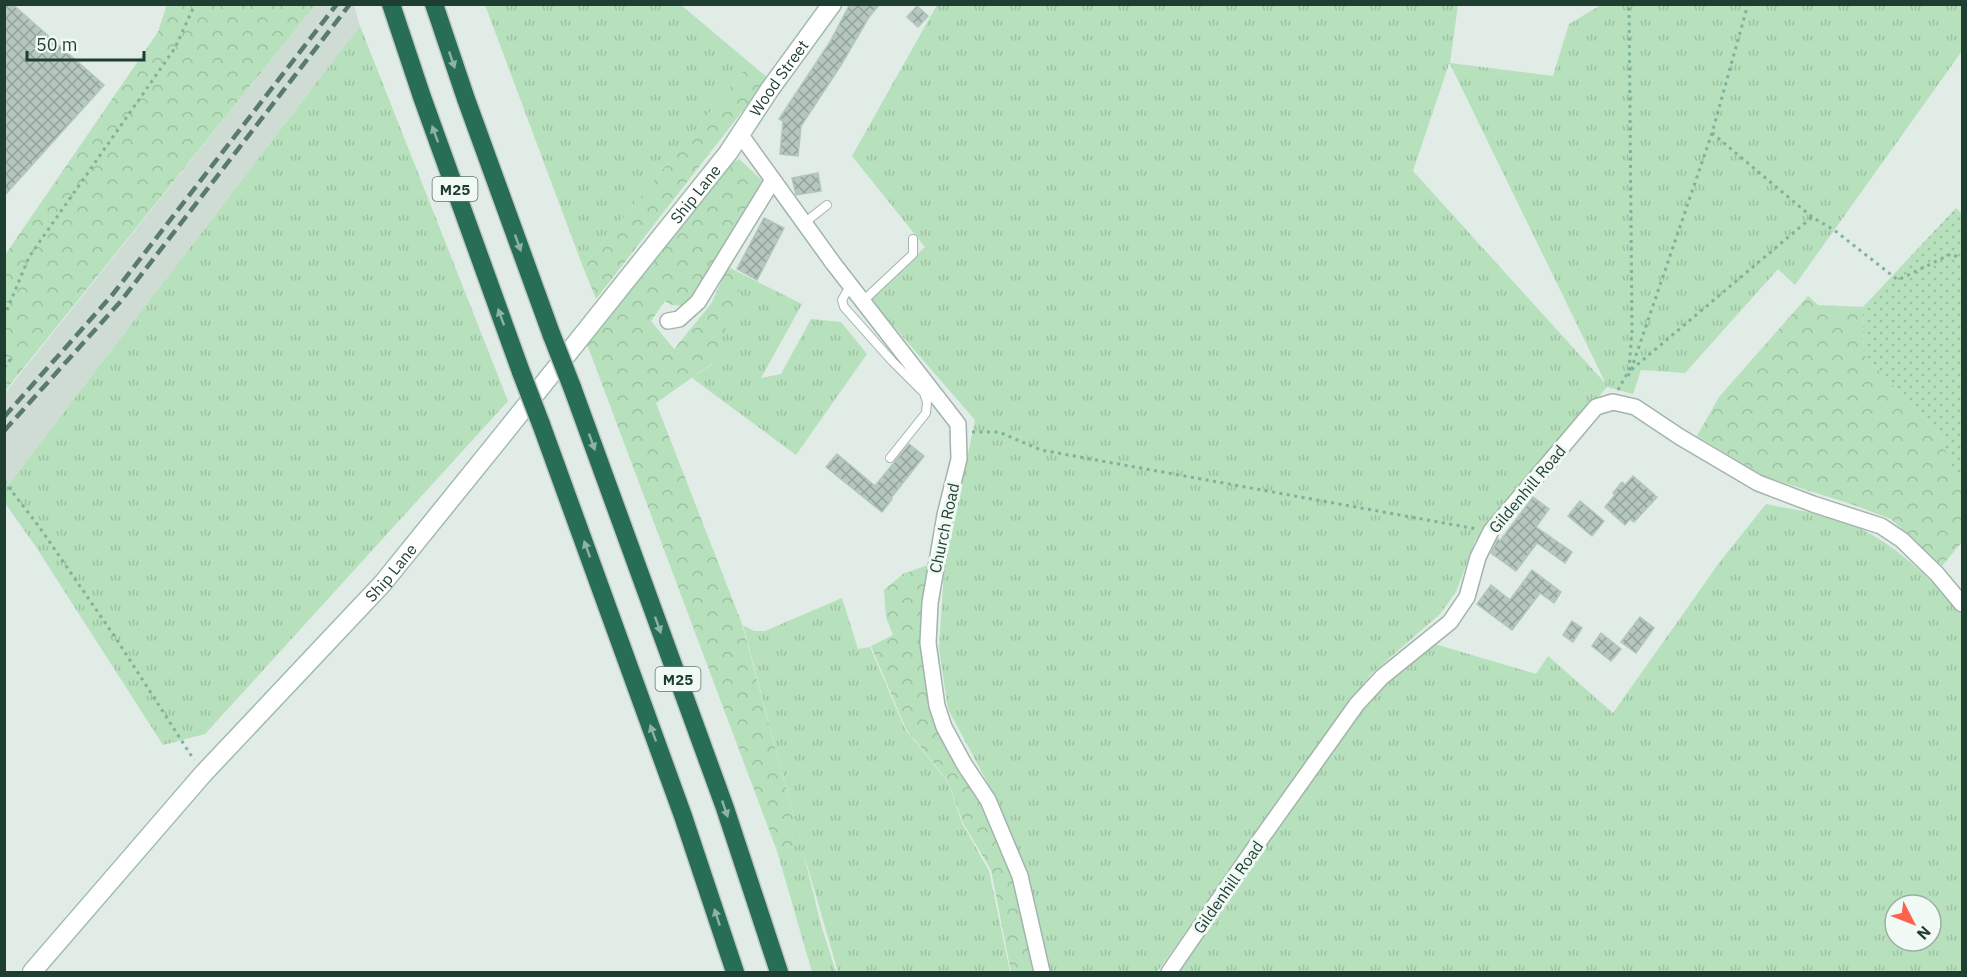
<svg xmlns="http://www.w3.org/2000/svg" width="1967" height="977" font-family="'IBM Plex Sans',sans-serif">
<style>
.built{fill:#cedcd4}
.grass{fill:url(#grass-tufts);fill-rule:evenodd}
.forest{fill:url(#forest-crowns)}
.garden{fill:url(#garden-dots)}
.building{fill:url(#building-cross-hatch);stroke:#b2c6bb;stroke-width:1.5}
.lines{fill:none;stroke-linecap:round;stroke-linejoin:round}
.lane-casing{stroke:#a2b4ac;stroke-width:10}
.street-casing{stroke:#a2b4ac;stroke-width:18}
.secondary-casing{stroke:#a0bcaf;stroke-width:21}
.highway-casing{stroke:#c0c9c6;stroke-width:21}
.path{stroke:#7db39c;stroke-width:3;stroke-dasharray:3 4.5;stroke-linecap:butt}
.lane{stroke:#fff;stroke-width:8}
.street{stroke:#fff;stroke-width:15}
.secondary{stroke:#fff;stroke-width:18}
.highway{stroke:#286d56;stroke-width:18}
.rail{stroke:#597a6d;stroke-width:4.5;stroke-dasharray:12 6;stroke-linecap:butt}
.highway-bridge-casing{stroke:#c0c9c6;stroke-width:21;stroke-linecap:butt}
.highway-bridge{stroke:#286d56;stroke-width:18}
.oneway{fill:#8cb3a5}
.labels{text-anchor:middle;dominant-baseline:central;stroke-width:6;stroke-linejoin:round;paint-order:stroke}
.shield{fill:#f1f9f4;stroke:#5e766c;stroke-width:1.5}
.shield-label{font-size:15px;font-weight:bold;fill:#1f3e32}
.street-label{font-size:16px;fill:#1f3e32;stroke:#f1f9f4}
</style>
<defs>
<pattern id="grass-tufts" width="24" height="20" patternUnits="userSpaceOnUse" patternTransform="scale(1.5)"><rect width="24" height="20" fill="#b7e0bd"/><path d="M3 7l-1-3M5 7V3M7 7l1-3M15 17l-1-3M17 17v-4M19 17l1-3" fill="none" stroke="#9dc1a3"/></pattern>
<pattern id="forest-crowns" width="20" height="18" patternUnits="userSpaceOnUse" patternTransform="scale(1.5)"><rect width="20" height="18" fill="#b7e0bd"/><path d="M2 6a3 3 0 1 1 6 0M12 15a3 3 0 1 1 6 0" fill="none" stroke="#9dc1a3"/></pattern>
<pattern id="garden-dots" width="8" height="8" patternUnits="userSpaceOnUse" patternTransform="scale(1.5)"><rect width="8" height="8" fill="#b7e0bd"/><path d="M2 2h.1M6 6h.1" fill="none" stroke="#9dc1a3" stroke-width="1.8" stroke-linecap="round"/></pattern>
<pattern id="building-cross-hatch" width="8" height="8" patternUnits="userSpaceOnUse" patternTransform="scale(1.5)"><rect width="8" height="8" fill="#b5c7be"/><path d="M0 0l8 8M0 8l8-8" fill="none" stroke="#93a39b"/></pattern>
</defs>
<rect width="100%" height="100%" fill="#e0ece5"/>
<polygon class="built" points="315,5 354,5 360,26 5,489 5,393"/>
<g class="grass">
<polygon points="485,5 681,5 750,63 583,267"/>
<path d="M937 5H1458L1450 63 1553 76 1569 24 1601 5H1962V51L1795 285 1778 269 1685 373 1641 370 1633 394 1607 387 1475 541 1456 592 1440 614 1370 675 1157 972H1049L1035 902 999 804 948 709 939 649 944 571 975 420 870 299 925 247 852 156ZM1449 64H1450L1606 384 1413 171Z"/>
<polygon points="360,26 508,401 205,734 163,745 36,547 5,503 5,489"/>
<polygon points="744,275 802,304 761,378 781,374 811,319 841,322 867,354 796,455 692,378 712,364"/>
<path d="M1766 504C1788 509 1813 512 1834 518 1887 535 1927 574 1962 615V972H1171L1359 705 1424 646 1438 645 1536 674 1548 656 1613 713 1719 563ZM1895 905H1931V941H1895Z"/>
<polygon points="842,598 858,649 870,647 905,729 948,782 962,823 989,871 1010,972 838,972 803,851 821,925 836,972 812,972 777,851 801,843 743,625 754,631 765,631"/>
</g>
<g class="forest">
<polygon points="167,4 315,5 5,391 5,255 158,32"/>
<polygon points="750,63 768,78 596,299 583,267"/>
<polygon points="739,159 766,184 718,264 686,306 672,305 665,301 651,321 674,349 711,304 728,267 744,275 714,362 656,403 742,624 801,843 777,851 584,336 727,167"/>
<polygon points="1808,296 1818,305 1863,307 1864,354 1942,437 1950,465 1962,479 1962,542 1942,566 1891,519 1851,504 1765,477 1697,436 1719,397"/>
<polygon points="936,562 931,672 963,765 1019,876 1041,972 1011,972 991,870 963,823 948,781 906,729 871,646 893,635 886,617 884,590 903,574"/>
</g>
<polygon class="garden" points="1956,208 1962,214 1962,479 1950,465 1942,437 1864,354 1863,307"/>
<g class="building">
<polygon points="4,4 12,4 104,85 4,196"/>
<polygon points="850,4 880,4 869,17 841,65 801,126 798,156 780,154 783,121 779,119 830,42"/>
<polygon points="917,6 928,16 918,27 907,17"/>
<polygon points="818,173 821,191 796,195 792,178"/>
<polygon points="764,218 784,228 757,280 737,269"/>
<polygon points="909,444 924,456 891,498 892,499 882,512 826,467 837,454 875,486"/>
<polygon points="1633,476 1657,497 1634,522 1630,519 1625,525 1605,507 1615,495 1613,493 1622,482 1625,485"/>
<polygon points="1533,497 1549,509 1536,527 1572,552 1565,563 1537,543 1516,571 1491,553 1498,539 1500,541"/>
<polygon points="1580,501 1604,521 1592,536 1568,516"/>
<polygon points="1532,570 1561,592 1554,603 1540,593 1512,630 1477,604 1491,585 1510,600"/>
<polygon points="1640,617 1654,628 1636,653 1621,642"/>
<polygon points="1572,621 1582,628 1573,642 1563,635"/>
<polygon points="1601,633 1621,649 1611,661 1592,646"/>
</g>
<g class="lines">
<defs>
<g id="lane">
<polyline points="804,223 827,205"/>
<polyline points="850,286 842,300 844,307 892,361 924,393 927,402 926,413 890,458"/>
<polyline points="862,302 913,254 913,239"/>
</g>
<g id="street">
<polyline points="740,134 833,263 958,424 959,459 945,515 930,603 928,643 937,706 944,727 964,764 988,800 1020,876 1042,972"/>
<polyline points="668,321 679,319 698,302 773,180"/>
<polyline points="1169,972 1260,840 1357,704 1382,677 1450,622 1467,597 1478,557 1491,531 1596,407 1613,402 1635,407 1680,437 1758,483 1813,504 1881,526 1902,540 1937,574 1962,604"/>
</g>
<g id="secondary">
<path id="s1" d="M32 972 203 774 383 583 505 432 728 153 770 89 832 4"/>
</g>
<g id="highway">
<polyline points="391,4 422,97 521,372"/>
<polyline points="434,4 466,99 552,336"/>
<polyline points="572,387 725,808 779,972"/>
<polyline points="541,424 683,816 735,972"/>
</g>
</defs>
<use href="#lane" class="lane-casing"/>
<use href="#street" class="street-casing"/>
<use href="#secondary" class="secondary-casing"/>
<use href="#highway" class="highway-casing"/>
<g class="path">
<polyline points="1712,133 1812,217 1834,230 1898,280 1951,254 1962,259"/>
<polyline points="4,317 29,257 175,48 195,4"/>
<polyline points="4,354 10,360 4,368"/>
<polyline points="1631,370 1712,133 1748,4"/>
<polyline points="1628,376 1631,370 1812,217"/>
<polyline points="1618,390 1629,370 1632,330 1629,4"/>
<polyline points="972,432 999,432 1041,450 1477,529"/>
<polyline points="4,481 40,528 117,640 194,760"/>
</g>
<use href="#lane" class="lane"/>
<use href="#street" class="street"/>
<use href="#secondary" class="secondary"/>
<use href="#highway" class="highway"/>
<g class="rail">
<polyline points="4,417 113,294 337,4"/>
<polyline points="4,431 121,301 350,4"/>
</g>
<defs>
<g id="highway-bridge">
<polyline points="552,336 572,387"/>
<polyline points="521,372 541,424"/>
</g>
</defs>
<use href="#highway-bridge" class="highway-bridge-casing"/>
<use href="#highway-bridge" class="highway-bridge"/>
</g>
<defs><path id="oneway-solid" d="M-6-.8H1V-3.2L6.5 0L1 3.2V.8H-6Z" transform="scale(1.5)"/></defs>
<g class="oneway">
<use href="#oneway-solid" transform="translate(452 60) rotate(71)"/>
<use href="#oneway-solid" transform="translate(435 134) rotate(-110)"/>
<use href="#oneway-solid" transform="translate(518 243) rotate(70)"/>
<use href="#oneway-solid" transform="translate(501 317) rotate(-110)"/>
<use href="#oneway-solid" transform="translate(592 442) rotate(70)"/>
<use href="#oneway-solid" transform="translate(587 549) rotate(-110)"/>
<use href="#oneway-solid" transform="translate(658 625) rotate(70)"/>
<use href="#oneway-solid" transform="translate(653 733) rotate(-110)"/>
<use href="#oneway-solid" transform="translate(725 809) rotate(71)"/>
<use href="#oneway-solid" transform="translate(717 917) rotate(-108)"/>
</g>
<g class="labels">
<g class="shield">
<rect x="432.5" y="177" width="45" height="24" rx="4.5"/>
<rect x="655.5" y="667" width="45" height="24" rx="4.5"/>
</g>
<g class="shield-label">
<text x="455" y="189">M25</text>
<text x="678" y="679">M25</text>
</g>
<g class="street-label">
<text stroke="none"><textPath href="#s1" startOffset="1166">Wood Street</textPath></text>
<text stroke="none"><textPath href="#s1" startOffset="1023">Ship Lane</textPath></text>
<text transform="translate(1527 489) rotate(-50)">Gildenhill Road</text>
<text transform="translate(944 528) rotate(-78)">Church Road</text>
<text stroke="none"><textPath href="#s1" startOffset="537">Ship Lane</textPath></text>
<text transform="translate(1228 887) rotate(-55)">Gildenhill Road</text>
</g>
</g>
<rect width="1967" height="977" fill="none" stroke="#1f3e32" stroke-width="12"/>
<g transform="translate(1913 923) rotate(132)"><circle r="28" fill="#f1f9f4" stroke="#9daea6" stroke-width="1.5"/>
<path d="M0-4.5L10 22L0 15L-10 22Z" fill="#fe624c"/>
<text y="-9" font-size="16" font-weight="bold" text-anchor="middle" fill="#1f3e32">N</text>
</g>
<path d="M27 51v9h117v-9" fill="none" stroke="#1f3e32" stroke-width="3"/>
<text x="36" y="51" font-size="18" fill="#1f3e32" stroke="#f1f9f4" stroke-width="4.5" paint-order="stroke">50 m</text>
</svg>
